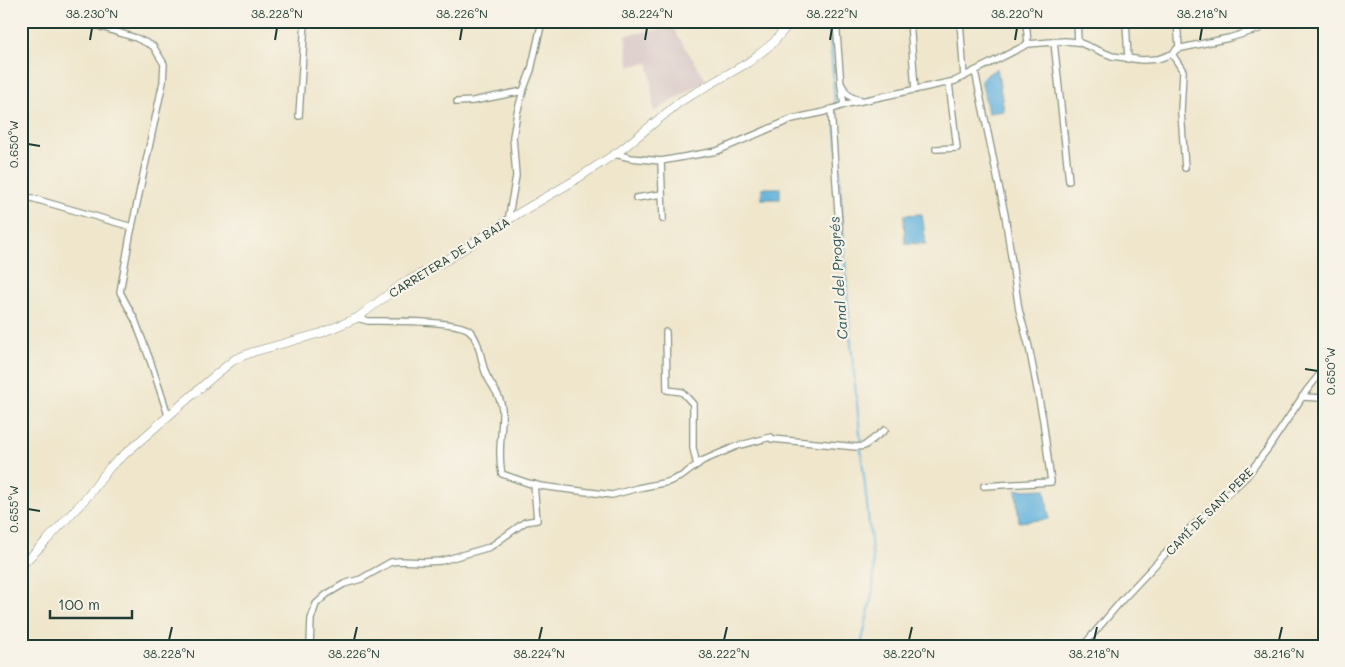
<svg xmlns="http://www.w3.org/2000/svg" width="1345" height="667" font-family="Mali,sans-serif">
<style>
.industrial{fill:#d2bfc0}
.water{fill:#63b2dd;stroke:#417888}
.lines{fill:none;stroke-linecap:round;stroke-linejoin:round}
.stream{stroke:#63b2dd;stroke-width:2}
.minor-casing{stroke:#879280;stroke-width:8}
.secondary-casing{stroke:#879280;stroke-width:9}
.minor{stroke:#fff;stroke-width:5.5}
.secondary{stroke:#fff;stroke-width:8}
.ticks{fill:none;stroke:#1f3d34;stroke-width:2}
.labels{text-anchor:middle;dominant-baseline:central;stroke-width:4.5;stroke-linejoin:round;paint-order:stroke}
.street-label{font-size:12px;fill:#1f3d34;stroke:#f7f3e8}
.water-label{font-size:14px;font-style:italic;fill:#305a5e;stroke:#f7f3e8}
.neatline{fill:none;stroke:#1f3d34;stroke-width:2}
.ticks-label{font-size:12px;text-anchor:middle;fill:#1f3d34}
</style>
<rect width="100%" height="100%" fill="#f7f3e8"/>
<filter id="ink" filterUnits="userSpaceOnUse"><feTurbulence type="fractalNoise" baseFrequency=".02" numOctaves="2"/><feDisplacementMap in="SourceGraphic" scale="10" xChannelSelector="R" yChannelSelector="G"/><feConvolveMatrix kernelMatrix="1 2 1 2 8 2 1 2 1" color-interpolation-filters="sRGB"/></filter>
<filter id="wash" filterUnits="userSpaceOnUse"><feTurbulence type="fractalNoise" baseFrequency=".0096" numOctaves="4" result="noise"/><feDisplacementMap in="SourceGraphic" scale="20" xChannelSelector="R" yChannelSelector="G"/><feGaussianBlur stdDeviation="1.12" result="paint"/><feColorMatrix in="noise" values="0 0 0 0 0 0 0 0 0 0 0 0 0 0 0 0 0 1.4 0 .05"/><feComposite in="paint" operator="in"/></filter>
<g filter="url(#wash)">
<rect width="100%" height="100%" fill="#efe6cc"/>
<polygon class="industrial" points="673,28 706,80 654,112 649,63 629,66 625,35"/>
<g class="water">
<polygon points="997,68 1004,111 988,113 981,79"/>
<rect x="762" y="188" width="18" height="11"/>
<polygon points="922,214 926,244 905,243 904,215"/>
<polygon points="1045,489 1049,519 1019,522 1016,490"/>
</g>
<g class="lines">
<g class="stream">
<polyline points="829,21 835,103"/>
<polyline points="835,111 850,334 861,444"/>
<polyline points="861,449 874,570 873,590 861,646"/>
</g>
</g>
</g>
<g filter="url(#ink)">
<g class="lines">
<defs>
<g id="minor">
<polyline points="82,21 136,38 153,46 164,64 163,82 130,236 120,292 135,320 151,363 168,415"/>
<polyline points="836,21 841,86 844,105"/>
<polyline points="910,21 915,90"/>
<polyline points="960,21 964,77"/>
<polyline points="1026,21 1028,44"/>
<polyline points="1077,21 1078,42"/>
<polyline points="1126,21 1128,59"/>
<polyline points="1054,42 1069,181"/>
<polyline points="1177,49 1229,38 1259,29"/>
<polyline points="1172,54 1183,71 1181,112 1185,168"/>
<polyline points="975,71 1005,215 1019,310 1029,347 1043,420 1051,482 984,486"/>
<path d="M842 85C847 95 850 98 861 100"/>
<polyline points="457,102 473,101 523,91"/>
<polyline points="831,109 840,241"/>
<polyline points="299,116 305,21"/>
<polyline points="936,149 957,148 949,83"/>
<polyline points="615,154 631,158 661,161 717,151 792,119 824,112 847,104 955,81 1028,44 1064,41 1078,42 1112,56 1142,60 1158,59 1172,54 1179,47 1177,21"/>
<polyline points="661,161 663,219"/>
<polyline points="21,195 132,227"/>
<polyline points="636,198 662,194"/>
<polyline points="508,221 516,176 513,137 517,113 523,91 531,70 542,21"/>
<path d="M357 318 368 321C387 321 459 320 470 331 481 343 480 360 486 374 491 386 501 395 502 409 503 431 497 451 502 474L528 483 540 486 612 495 638 488 668 482 682 476 702 461 737 446 771 437"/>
<polyline points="666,332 667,390 682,392 693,404 693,448 697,465"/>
<polyline points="1302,397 1324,398"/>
<polyline points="772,439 857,447 864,446 885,430"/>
<polyline points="310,646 311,619 316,604 327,594 344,584 361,579 391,562 399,561 424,562 441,561 490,547 525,522 537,520 534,484"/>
<polyline points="1083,646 1122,600 1184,534 1246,477 1269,447 1307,390 1324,369"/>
</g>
<polyline id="secondary" points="21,566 46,541 88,496 110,467 214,376 235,359 253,352 321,333 357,318 402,284 447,260 519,213 572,182 621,150 681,101 749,62 773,43 791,21"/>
</defs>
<use href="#minor" class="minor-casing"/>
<use href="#secondary" class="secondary-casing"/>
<use href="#minor" class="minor"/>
<use href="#secondary" class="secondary"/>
</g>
</g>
<path class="ticks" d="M90 40 92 28M275 40 277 28M460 40 462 28M645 40 647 28M830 40 832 28M1015 40 1017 28M1200 40 1202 28M28 144 40 146M1305 369 1318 371M28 509 40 511M169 640 172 627M354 640 357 627M539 640 542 627M724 640 727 627M909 640 912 627M1094 640 1097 627M1279 640 1282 627"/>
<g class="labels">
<g class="street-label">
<text transform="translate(449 257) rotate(-32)">CARRETERA DE LA BAIA</text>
<text transform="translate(1209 511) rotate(-45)">CAMÍ DE SANT PERE</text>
</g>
<g class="water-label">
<text transform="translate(838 278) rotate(-94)">Canal del Progrés</text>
</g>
</g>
<rect width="1345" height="667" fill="none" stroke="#f7f3e8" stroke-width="55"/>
<path d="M50 610v8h82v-8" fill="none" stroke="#1f3d34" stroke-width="2.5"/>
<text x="58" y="610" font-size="15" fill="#1f3d34" stroke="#f7f3e8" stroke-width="4" paint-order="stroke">100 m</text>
<rect x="28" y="28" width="1290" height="612" class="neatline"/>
<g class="ticks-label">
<text x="92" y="18">38.230°N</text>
<text x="277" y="18">38.228°N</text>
<text x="462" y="18">38.226°N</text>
<text x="647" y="18">38.224°N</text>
<text x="832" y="18">38.222°N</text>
<text x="1017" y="18">38.220°N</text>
<text x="1202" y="18">38.218°N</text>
<text transform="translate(14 144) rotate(-90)" y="4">0.650°W</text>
<text transform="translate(1331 371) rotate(-90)" y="4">0.650°W</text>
<text transform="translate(14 509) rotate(-90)" y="4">0.655°W</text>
<text x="169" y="658">38.228°N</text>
<text x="354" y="658">38.226°N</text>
<text x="539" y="658">38.224°N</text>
<text x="724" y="658">38.222°N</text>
<text x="909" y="658">38.220°N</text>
<text x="1094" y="658">38.218°N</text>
<text x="1279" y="658">38.216°N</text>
</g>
</svg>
